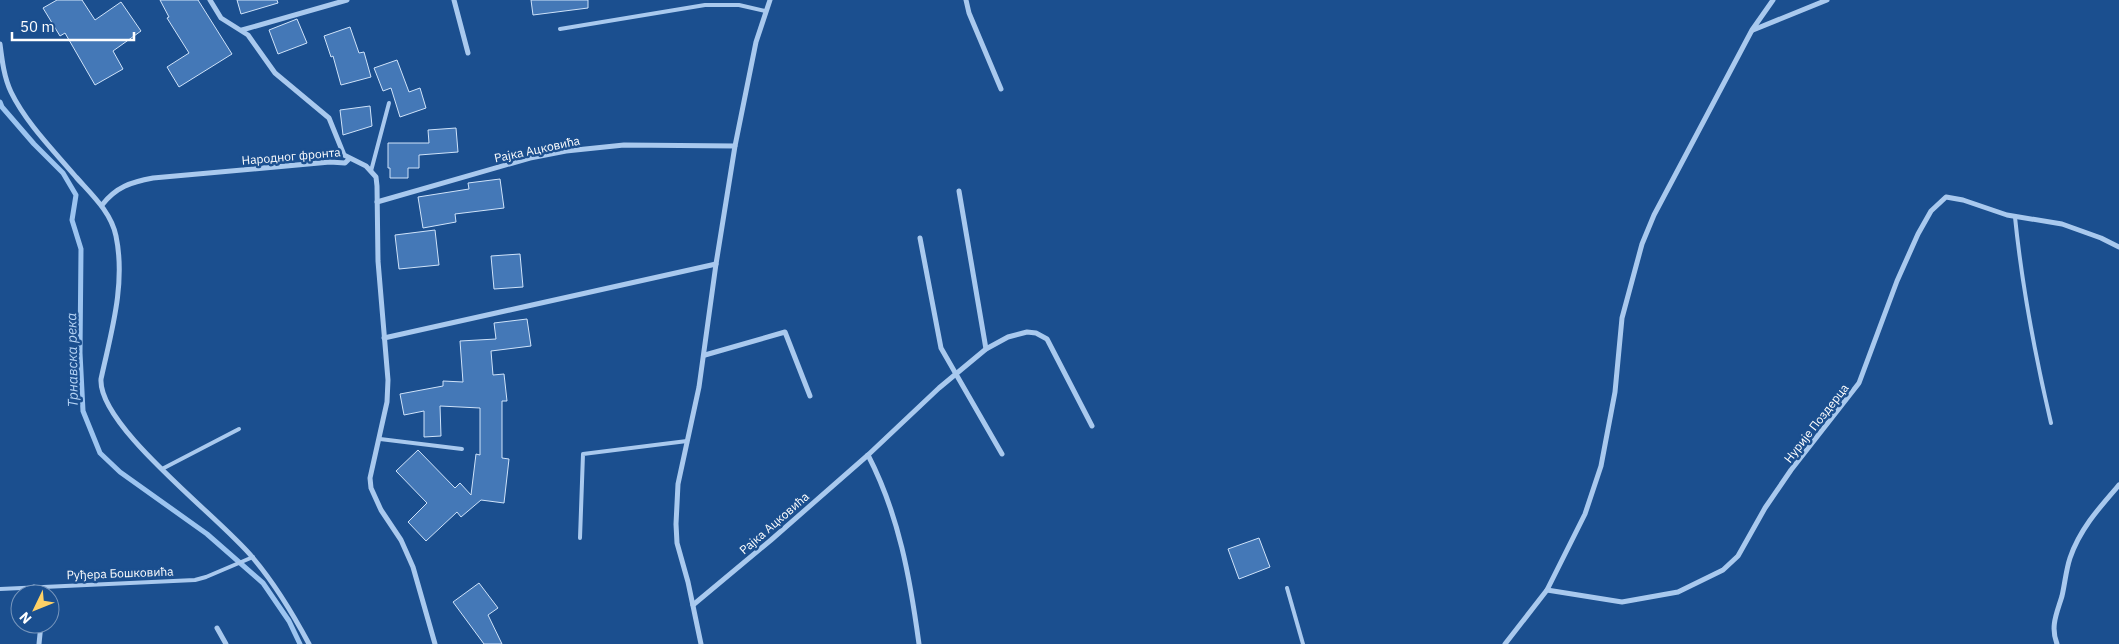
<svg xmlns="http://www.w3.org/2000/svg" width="2119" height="644" font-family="'IBM Plex Sans',sans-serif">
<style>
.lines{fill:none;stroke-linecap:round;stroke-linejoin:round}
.stream{stroke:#9cc4f0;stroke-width:5}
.building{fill:#4478b7;stroke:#cfe3fa}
.lane{stroke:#a9c9ee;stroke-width:4}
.street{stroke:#a9c9ee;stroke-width:5}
.labels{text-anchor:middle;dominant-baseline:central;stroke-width:5;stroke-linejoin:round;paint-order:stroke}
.street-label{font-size:12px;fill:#fff;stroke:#1b4f8f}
.water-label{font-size:14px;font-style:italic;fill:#b5d3f5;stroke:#1b4f8f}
</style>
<rect width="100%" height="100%" fill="#1b4f8f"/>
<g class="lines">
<polyline class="stream" points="0,102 2,107 34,144 63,173 76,195 72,220 81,249 80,353 83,411 100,453 120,472 207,534 263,583 289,621 300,644"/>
</g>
<g class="building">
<polygon points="57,0 82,0 95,20 121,2 141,31 113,51 123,69 95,85 65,33 60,36 43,8"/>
<polygon points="160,0 198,0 232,54 179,87 167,67 189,53 167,18 169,17"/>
<polygon points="237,0 277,0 278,3 241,14"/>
<polygon points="531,0 588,0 588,8 533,15"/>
<polygon points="297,19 307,43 278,54 269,30"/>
<polygon points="350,27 359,53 364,52 371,77 341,85 333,56 331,57 324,36"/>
<polygon points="397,60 409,92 420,88 426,108 400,117 391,88 383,91 374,68"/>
<polygon points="370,106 372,126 343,135 340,110"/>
<polygon points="456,128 458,152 419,155 419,168 408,168 408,178 390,178 390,168 388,168 388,143 429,143 428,130"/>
<polygon points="500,179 504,208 455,214 456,222 423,228 418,197 469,189 468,183"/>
<polygon points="435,230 439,265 399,269 395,235"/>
<polygon points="520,254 523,287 494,289 491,256"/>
<polygon points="527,319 531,346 491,351 493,375 504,374 507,401 502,401 502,458 509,459 504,503 481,500 461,517 457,512 426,541 408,522 427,503 396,471 418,450 455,488 460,483 471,495 476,454 480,455 480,408 440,406 441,436 424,437 424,411 404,415 400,394 443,386 443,381 463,382 460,341 496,339 494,323"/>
<polygon points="1259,538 1270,567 1239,579 1228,549"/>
<polygon points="479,583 498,608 488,615 502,644 484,644 453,602"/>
</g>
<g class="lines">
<g class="lane">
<polyline points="560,29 705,5 739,5 765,11"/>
<polyline points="371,171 389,103"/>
<path d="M2015 217C2022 286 2035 355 2051 423"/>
<polyline points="380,439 462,449"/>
<polyline points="162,469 239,429"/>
<polyline points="580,538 583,454 687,441"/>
<polyline points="1287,588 1303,644"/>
<polyline points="0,589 195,580 206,577 253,557"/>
</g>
<g class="street">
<polyline points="210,0 221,18 248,35 275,73 329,118 344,155 366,166 376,177 377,186 378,261 388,380 387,402 370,478 371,488 381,510 401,540 413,567 435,644"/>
<polyline points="454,0 468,53"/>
<polyline points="966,0 969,13 1001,89"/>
<polyline points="242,30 347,0"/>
<polyline points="1753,30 1827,0"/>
<path d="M0 44C2 60 4 77 11 92 26 123 54 151 76 177 92 195 111 212 116 236 126 284 111 333 101 379 98 427 222 519 253 558 275 584 293 614 309 644"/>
<polyline points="959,191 986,349"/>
<polyline points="377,202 530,158 566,151 624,145 735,146"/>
<path d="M102 205C116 187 131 182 153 178L330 162 345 163 349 159"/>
<polyline points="920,238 941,348 1002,454"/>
<polyline points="384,338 716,264"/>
<polyline points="705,355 785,332 810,396"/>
<path d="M868 455C899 515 910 578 919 644"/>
<polyline points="34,587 36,594"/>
<polyline points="1547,590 1622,602 1678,592 1723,570 1738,556 1765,508 1791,470 1859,383 1897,281 1918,234 1931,211 1946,197 1963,200 2007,215 2062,224 2101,238 2119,247"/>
<polyline points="693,605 771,540 868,455 939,388 986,349 1008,337 1027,332 1036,333 1047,339 1092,426"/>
<polyline points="217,628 226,644"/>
<polyline points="39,644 41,624"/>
<polyline points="701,644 688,582 677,543 676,524 678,484 699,387 716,264 735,146 756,42 770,0"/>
<polyline points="1505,644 1547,590 1585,514 1601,466 1615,392 1622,318 1642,244 1654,215 1752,30 1773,0"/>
<path d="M2057 644C2050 626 2057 613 2062 596 2065 583 2066 570 2070 558 2080 529 2099 508 2119 485"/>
</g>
</g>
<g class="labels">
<g class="street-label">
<text transform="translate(537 149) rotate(-12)">Рајка Ацковића</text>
<text transform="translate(291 156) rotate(-5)">Народног фронта</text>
<text transform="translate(1816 423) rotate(-52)">Нурије Поздерца</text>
<text transform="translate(774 523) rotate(-41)">Рајка Ацковића</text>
<text transform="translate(120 573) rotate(-2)">Руђера Бошковића</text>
</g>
<g class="water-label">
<text transform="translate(72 360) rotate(-91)">Трнавска река</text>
</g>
</g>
<g transform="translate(35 609) rotate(227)"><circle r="24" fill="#1b4f8f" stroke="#7695bc"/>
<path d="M0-4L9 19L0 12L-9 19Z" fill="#ffd166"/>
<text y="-8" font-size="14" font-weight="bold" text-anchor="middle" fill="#ffffff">N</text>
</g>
<path d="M12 32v8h122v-8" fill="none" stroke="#ffffff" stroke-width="2.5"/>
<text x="20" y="32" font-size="15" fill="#ffffff" stroke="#1b4f8f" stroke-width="4" paint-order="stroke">50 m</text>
</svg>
